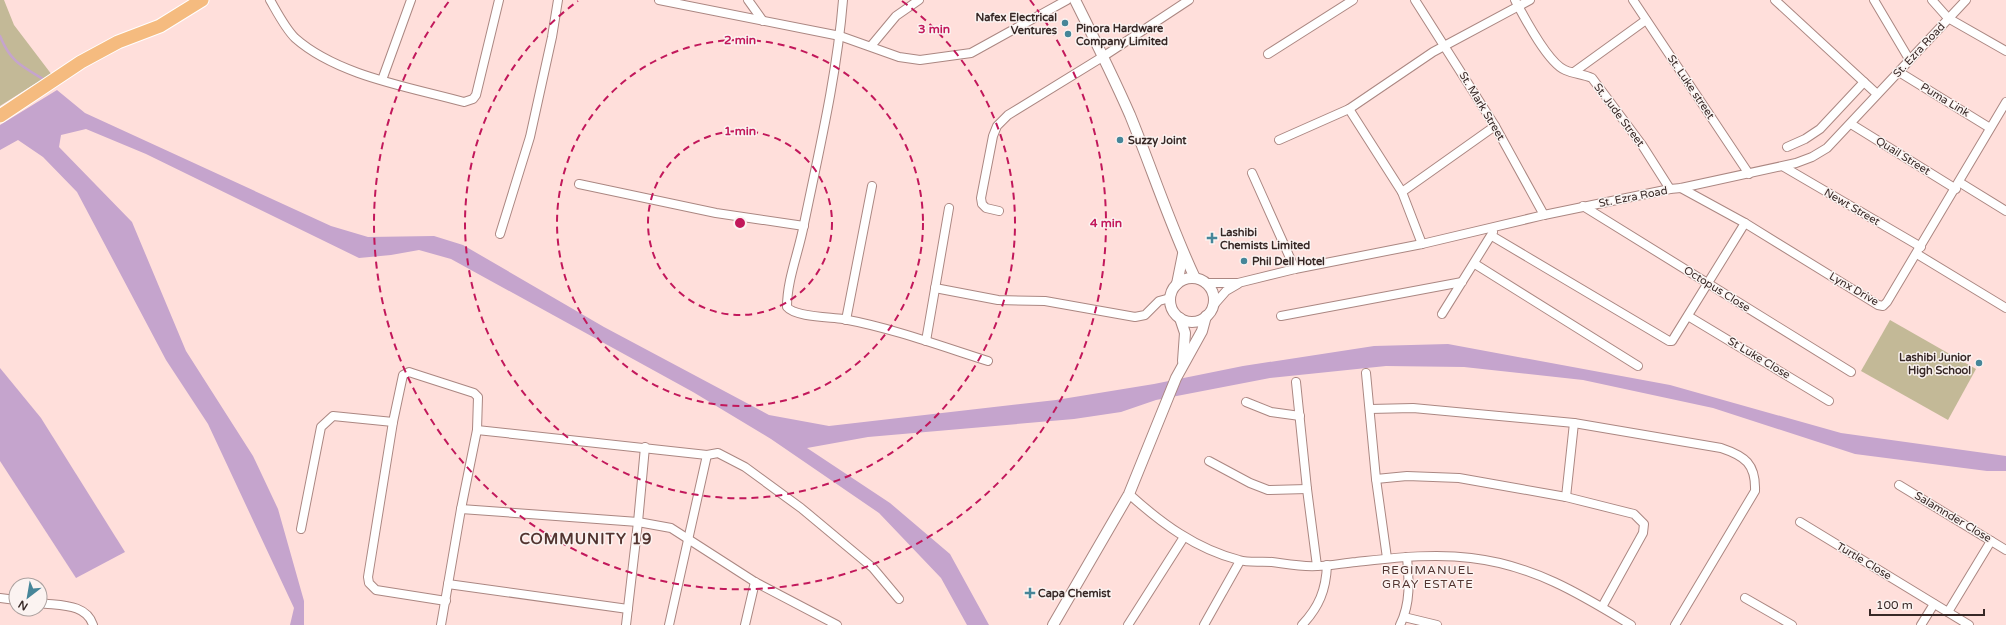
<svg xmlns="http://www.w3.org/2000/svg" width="2006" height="625" font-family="'Varela Round',sans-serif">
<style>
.green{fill:#c3b997}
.water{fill:#c5a4cd}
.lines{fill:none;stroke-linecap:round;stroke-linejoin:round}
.stream{stroke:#c5a4cd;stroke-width:2.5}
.minor-casing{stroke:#ab8782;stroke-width:10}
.tertiary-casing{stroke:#ab8782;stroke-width:12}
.primary-casing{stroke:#fff;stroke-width:15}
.minor{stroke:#fff;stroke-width:8}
.tertiary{stroke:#fff;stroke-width:10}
.primary{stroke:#f5bb7f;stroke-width:13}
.ring{fill:none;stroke:#c2185b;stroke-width:2;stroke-dasharray:7 5}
.poi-dot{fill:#468699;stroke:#fbf3f1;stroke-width:1.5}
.labels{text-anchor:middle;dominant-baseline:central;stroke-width:3;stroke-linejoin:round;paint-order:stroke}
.poi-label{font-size:11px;font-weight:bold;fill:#372826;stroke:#fbf3f1;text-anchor:start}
.street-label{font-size:11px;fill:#372826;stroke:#fbf3f1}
.neighbourhood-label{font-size:12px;letter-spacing:1px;fill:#533531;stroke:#fbf3f1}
.district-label{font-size:15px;font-weight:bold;letter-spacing:1px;fill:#533531;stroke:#fbf3f1}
.centre{fill:#c2185b;stroke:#fbf3f1;stroke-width:2}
.ring-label{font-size:12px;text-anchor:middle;font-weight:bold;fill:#c2185b;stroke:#fbf3f1;stroke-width:3;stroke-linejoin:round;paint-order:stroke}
</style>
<rect width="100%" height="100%" fill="#ffdfdb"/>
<g class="green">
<polygon points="0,0 4,0 14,25 52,75 33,85 0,106"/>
<polygon points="1890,320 1976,369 1948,420 1861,371"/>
</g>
<g class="water">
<polygon points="57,90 85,113 331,226 368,237 434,236 463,245 604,327 769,415 829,426 1056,400 1154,384 1243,366 1374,346 1448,344 1670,385 1841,433 2006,456 2006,471 1987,471 1855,454 1713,408 1583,380 1464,367 1386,366 1270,378 1156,400 1121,412 1074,419 868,437 807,448 890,503 950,554 989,625 967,625 941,578 879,513 771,439 693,392 451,259 419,250 391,255 359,258 146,154 86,129 61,135 59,147 132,222 186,351 253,456 278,509 304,601 304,625 290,625 294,608 208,424 166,360 77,192 43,157 18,140 0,150 0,125"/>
<polygon points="0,368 41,418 125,552 76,578 0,461"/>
</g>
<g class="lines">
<path class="stream" d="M0 36C10 61 21 66 43 79"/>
<defs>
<g id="minor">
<path d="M270 0C277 12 285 28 295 38 338 76 410 87 464 102L473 99 476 95 499 0"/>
<polyline points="659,0 840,36 899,57 920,60 971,53 1067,0"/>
<polyline points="748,0 763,21"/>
<path d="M843 0C837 75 819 151 804 224 799 252 787 279 787 307 795 317 830 317 843 319 892 328 941 346 988 361"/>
<polyline points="1415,0 1495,126 1544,215"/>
<path d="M1515 0C1524 17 1548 63 1565 70 1574 74 1583 74 1592 78L1642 145 1670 189"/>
<polyline points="1633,0 1749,174"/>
<polyline points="1775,0 1877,94"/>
<polyline points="1874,0 1909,59"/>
<polyline points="1932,0 1948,18 2006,51"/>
<polyline points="871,46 896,16 919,0"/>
<polyline points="1268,54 1353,0"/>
<polyline points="1574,72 1646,20"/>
<polyline points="1899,72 1990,128"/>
<polyline points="382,80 411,0"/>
<polyline points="1349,109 1402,192 1422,244"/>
<polyline points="1851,124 1956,189"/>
<polyline points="1279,140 1349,109 1433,52 1530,0"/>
<polyline points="1787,147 1805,139 1820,129 1864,82"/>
<polyline points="1784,167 1921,247"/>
<polyline points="1252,173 1295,269"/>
<polyline points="1959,182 2006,211"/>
<polyline points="579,184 716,213 804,226"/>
<polyline points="1681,188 1745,223 1878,305 1883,306 1887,302 2006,102"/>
<polyline points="1402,192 1495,126"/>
<polyline points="1583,206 1851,372"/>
<polyline points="999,211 986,208 982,204 981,198 993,136 997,126 1008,115 1104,56 1189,0"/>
<polyline points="500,234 530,137 552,37 558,0"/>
<polyline points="1492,236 1669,341 1672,341 1745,223"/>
<polyline points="1917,254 2006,308"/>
<polyline points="1475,264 1638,366"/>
<polyline points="1205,283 1238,283 1295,269 1422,244 1544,215 1670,189 1681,188 1796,163 1812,157 1827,148 1966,0"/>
<polyline points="935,288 998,300 1045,301 1135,317 1145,315 1159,301 1170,298"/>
<polyline points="1212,307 1226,291 1238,284"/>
<polyline points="1442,314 1493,232"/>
<polyline points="1281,316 1462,282"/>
<polyline points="1688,316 1829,401"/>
<polyline points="846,320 872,186"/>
<polyline points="926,341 949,208"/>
<polyline points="1366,373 1376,479 1387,558"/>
<polyline points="1296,382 1307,489 1317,566"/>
<polyline points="1246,402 1271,412 1300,416"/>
<path d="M1370 409 1413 408 1574 423 1721 448C1745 456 1756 464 1755 491L1675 625"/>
<polyline points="1209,461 1250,483 1268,490 1307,489"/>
<polyline points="1376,479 1407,476 1459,478 1566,497 1634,514 1644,524 1643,533 1602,607"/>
<polyline points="1899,485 2006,550"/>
<path d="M1129 494C1161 523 1196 549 1239 560 1249 563 1261 561 1272 562 1287 564 1302 567 1317 566 1330 566 1343 563 1356 562 1394 558 1433 553 1471 558 1532 565 1579 593 1631 625"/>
<polyline points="1566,497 1574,423"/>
<polyline points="461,509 638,522 671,528 755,582 837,625"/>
<polyline points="1800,522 1969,625"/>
<polyline points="301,529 321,427 333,416 393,422"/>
<polyline points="448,584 628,609"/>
<polyline points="0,598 16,600"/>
<polyline points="1745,598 1792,625"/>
<polyline points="446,601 376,590 369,583 368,577 393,422 403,375 409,372 415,374 474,393 478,397 477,430"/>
<path d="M40 603C59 606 86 603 93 625"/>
<polyline points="1948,612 1991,541"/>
<polyline points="1404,617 1437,625"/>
<polyline points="441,625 461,509 477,430 707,455 718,453 745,467 801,508 873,568 899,599"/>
<polyline points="626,625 638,522 645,447"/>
<polyline points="669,625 707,455"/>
<polyline points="745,625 755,582"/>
<polyline points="1128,625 1184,537"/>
<polyline points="1204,625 1240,561"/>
<path d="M1302 625C1319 607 1326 590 1327 565"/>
<path d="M1400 625C1411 603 1409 580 1407 557"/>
<polyline points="1921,625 1934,604"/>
</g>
<g id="tertiary">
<path d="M1075 0C1094 38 1113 76 1130 115 1152 169 1170 225 1195 278"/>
<circle cx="1192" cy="300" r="22"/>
<polyline points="1177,284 1183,254"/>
<polyline points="1180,318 1185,333 1183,361"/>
<polyline points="1053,625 1129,494 1176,378 1202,331 1206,316"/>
</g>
<polyline id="primary" points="0,116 81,62 118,42 160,26 202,0"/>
</defs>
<use href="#minor" class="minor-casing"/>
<use href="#tertiary" class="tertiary-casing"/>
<use href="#primary" class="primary-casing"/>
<use href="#minor" class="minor"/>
<use href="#tertiary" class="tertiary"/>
<use href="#primary" class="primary"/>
</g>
<g class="ring">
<circle cx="740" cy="223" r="92"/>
<circle cx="740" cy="223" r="183"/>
<path d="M902 1A275 275 0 1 1 578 1"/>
<path d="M1030 0A366 366 0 1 1 450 0"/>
</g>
<g class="poi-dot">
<circle cx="1065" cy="23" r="4"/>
<circle cx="1068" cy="34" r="4"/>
<circle cx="1120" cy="140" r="4"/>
<path d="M1210 232h4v4h4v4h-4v4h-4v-4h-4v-4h4z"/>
<circle cx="1244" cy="261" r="4"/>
<circle cx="1979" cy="363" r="4"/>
<path d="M1028 587h4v4h4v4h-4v4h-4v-4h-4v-4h4z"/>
</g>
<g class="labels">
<g class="poi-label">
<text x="1057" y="17" text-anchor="end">Nafex Electrical<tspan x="1057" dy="13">Ventures</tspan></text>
<text x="1076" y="28">Pinora Hardware<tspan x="1076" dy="13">Company Limited</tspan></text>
<text x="1128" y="140">Suzzy Joint</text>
<text x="1220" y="232">Lashibi<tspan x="1220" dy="13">Chemists Limited</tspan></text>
<text x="1252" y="261">Phil Dell Hotel</text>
<text x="1971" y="357" text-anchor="end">Lashibi Junior<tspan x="1971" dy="13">High School</tspan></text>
<text x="1038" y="593">Capa Chemist</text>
</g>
<g class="street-label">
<text transform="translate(1919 50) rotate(-47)">St. Ezra Road</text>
<text transform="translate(1691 87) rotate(56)">St. Luke street</text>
<text transform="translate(1945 100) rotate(31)">Puma Link</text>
<text transform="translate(1482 106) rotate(59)">St. Mark Street</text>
<text transform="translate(1619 115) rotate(53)">St. Jude Street</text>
<text transform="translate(1903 156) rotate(32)">Quail Street</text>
<text transform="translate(1633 197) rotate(-11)">St. Ezra Road</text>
<text transform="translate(1852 207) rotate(30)">Newt Street</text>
<text transform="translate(1717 289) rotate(32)">Octopus Close</text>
<text transform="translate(1854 289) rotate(30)">Lynx Drive</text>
<text transform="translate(1759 358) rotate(31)">St Luke Close</text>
<text transform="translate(1953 517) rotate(31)">Salamnder Close</text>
<text transform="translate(1864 561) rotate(31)">Turtle Close</text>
</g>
<g class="neighbourhood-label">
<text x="1428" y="570">REGIMANUEL<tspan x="1428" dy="14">GRAY ESTATE</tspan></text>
</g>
<g class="district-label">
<text x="586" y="539">COMMUNITY 19</text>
</g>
</g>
<circle cx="740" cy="223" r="6" class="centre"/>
<g class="ring-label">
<text x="934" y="33">3 min</text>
<text x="740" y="44">2 min</text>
<text x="740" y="135">1 min</text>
<text x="1106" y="227">4 min</text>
</g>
<g transform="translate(28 597) rotate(211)"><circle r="19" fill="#fbf3f1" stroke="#ada2a0"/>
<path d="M0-3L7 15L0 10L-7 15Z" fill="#468699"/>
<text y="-6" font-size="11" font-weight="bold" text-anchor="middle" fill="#372826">N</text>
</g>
<path d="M1870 609v6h114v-6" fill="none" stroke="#372826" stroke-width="2"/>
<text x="1876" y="609" font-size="12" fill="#372826" stroke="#fbf3f1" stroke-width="3" paint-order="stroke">100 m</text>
</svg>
